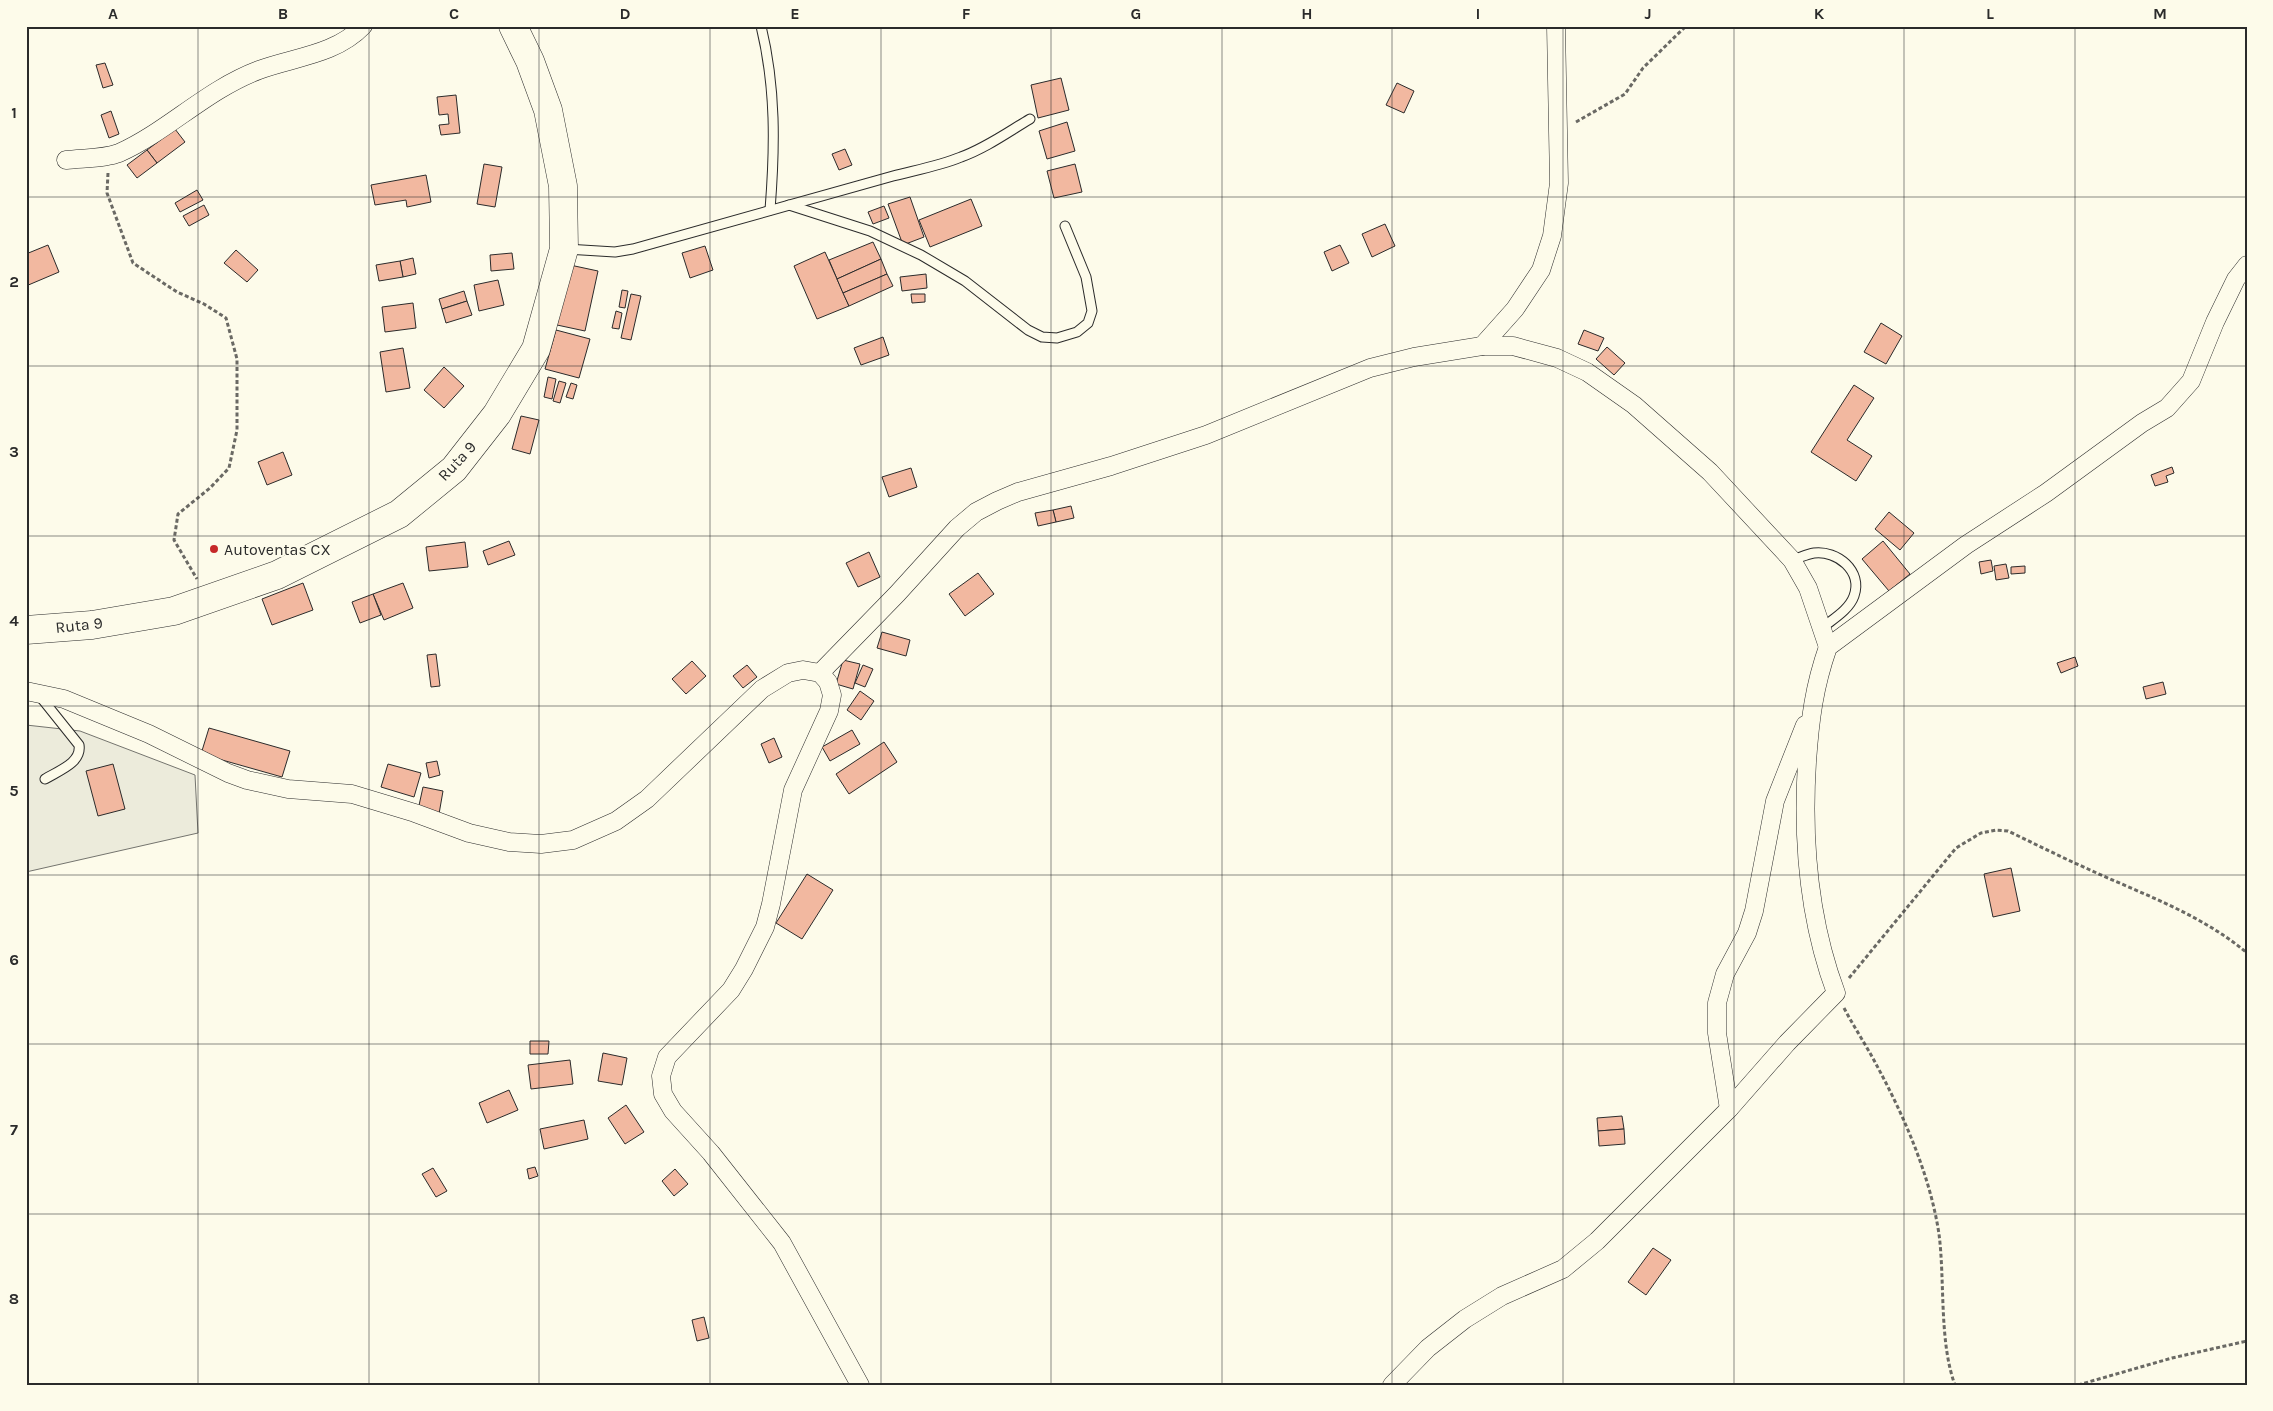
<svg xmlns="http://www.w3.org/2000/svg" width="2273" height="1411" font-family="Karla,sans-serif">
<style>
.green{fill:#ecebdb;stroke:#74746e}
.building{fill:#f2b8a0;stroke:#2b2b2b}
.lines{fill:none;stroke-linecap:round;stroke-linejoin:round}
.service-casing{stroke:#2b2b2b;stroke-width:11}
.minor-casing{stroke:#2b2b2b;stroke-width:19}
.primary-casing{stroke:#2b2b2b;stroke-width:29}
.path{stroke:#6a6964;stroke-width:3;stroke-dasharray:4 2.5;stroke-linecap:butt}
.service{stroke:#fdfbea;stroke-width:9}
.minor{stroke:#fdfbea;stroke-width:18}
.primary{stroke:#fdfbea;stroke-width:28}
.grid{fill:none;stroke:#2b2b2b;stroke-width:1;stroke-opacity:0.55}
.poi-dot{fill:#c62828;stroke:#fdfbea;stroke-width:2}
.labels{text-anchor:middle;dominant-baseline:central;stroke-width:4;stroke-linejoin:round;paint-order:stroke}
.street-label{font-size:16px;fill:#2b2b2b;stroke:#fdfbea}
.poi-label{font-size:16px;fill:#2b2b2b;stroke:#fdfbea;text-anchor:start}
.neatline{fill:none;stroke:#2b2b2b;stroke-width:2}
.grid-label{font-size:16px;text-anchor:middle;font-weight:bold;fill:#2b2b2b}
</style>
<rect width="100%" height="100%" fill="#fdfbea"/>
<polygon class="green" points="26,725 80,731 195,775 198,833 26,872"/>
<g class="building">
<polygon points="105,63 113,85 103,88 96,65"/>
<polygon points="1061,78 1069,110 1038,118 1031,85"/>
<polygon points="1397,83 1414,91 1404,113 1386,105"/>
<polygon points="456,95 460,133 441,135 439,125 449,124 448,114 439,115 437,97"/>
<polygon points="111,111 119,134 109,138 101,115"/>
<polygon points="1067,122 1075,151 1047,159 1039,131"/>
<polygon points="175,129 185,142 157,163 147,150"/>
<polygon points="845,149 852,165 839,170 832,154"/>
<polygon points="147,150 157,163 137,178 127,165"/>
<polygon points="484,164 502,167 495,207 477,204"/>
<polygon points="1075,164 1082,192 1054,198 1047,171"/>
<polygon points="426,175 431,202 407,207 406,200 375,205 371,185"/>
<polygon points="197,190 203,200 180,212 175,203"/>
<polygon points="910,197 924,237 903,245 888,204"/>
<polygon points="971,199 982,226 930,247 919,220"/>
<polygon points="204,205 209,215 189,226 183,216"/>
<polygon points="884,206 889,218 873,224 868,212"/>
<polygon points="1385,224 1395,246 1372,257 1362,234"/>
<polygon points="873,242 881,259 837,279 829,260"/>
<polygon points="48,245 59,272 26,286 26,254"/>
<polygon points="1340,245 1349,263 1332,271 1324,252"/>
<polygon points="705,246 713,270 690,278 682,253"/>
<polygon points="236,250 258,270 247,282 224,263"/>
<polygon points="825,252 849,306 817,319 794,266"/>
<polygon points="512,253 514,269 491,271 490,255"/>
<polygon points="413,258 416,274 403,277 400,261"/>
<polygon points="881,259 887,274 843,293 837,279"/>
<polygon points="400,261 403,277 379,281 376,265"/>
<polygon points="570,265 598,271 585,331 557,325"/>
<polygon points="887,274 893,286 849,306 843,293"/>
<polygon points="926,274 927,288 902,291 900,277"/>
<polygon points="498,280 504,305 479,311 474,285"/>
<polygon points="622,290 628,291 625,308 619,307"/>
<polygon points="464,291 467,301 442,309 439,299"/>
<polygon points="631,294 641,296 631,340 621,338"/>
<polygon points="911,294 925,294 925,302 912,303"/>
<polygon points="467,301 472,315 446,323 442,309"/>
<polygon points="413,303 416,328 385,332 382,307"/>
<polygon points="616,311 622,313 619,329 612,328"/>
<polygon points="1881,323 1902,336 1886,364 1864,352"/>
<polygon points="556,330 590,339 579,378 545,369"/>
<polygon points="1584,330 1604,338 1598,351 1578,344"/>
<polygon points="883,337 889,355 861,365 854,348"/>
<polygon points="1607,347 1625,363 1614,375 1596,359"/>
<polygon points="403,348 410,388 386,392 380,352"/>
<polygon points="444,367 464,386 444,408 424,390"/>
<polygon points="548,377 556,379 552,399 544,397"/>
<polygon points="559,381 566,383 560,403 553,401"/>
<polygon points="571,383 577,385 573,399 566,397"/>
<polygon points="1854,385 1874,398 1847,440 1872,456 1856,481 1811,452"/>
<polygon points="521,416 539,420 530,454 512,449"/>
<polygon points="283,452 292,475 267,485 258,462"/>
<polygon points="2172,467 2174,473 2166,476 2168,482 2155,486 2151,475"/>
<polygon points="911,468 917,487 889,497 882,477"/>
<polygon points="1071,506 1074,518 1056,522 1053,510"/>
<polygon points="1053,510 1056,522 1038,526 1035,513"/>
<polygon points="1889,512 1914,533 1900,550 1875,529"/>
<polygon points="509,541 515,555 488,565 483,551"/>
<polygon points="1883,541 1910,574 1889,591 1862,559"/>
<polygon points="465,542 468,567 429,571 426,547"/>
<polygon points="869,552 880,577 858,587 846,563"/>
<polygon points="1991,560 1993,571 1981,574 1979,562"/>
<polygon points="2006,564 2009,578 1996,580 1994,566"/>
<polygon points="2025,566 2025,573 2011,574 2011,567"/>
<polygon points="978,573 994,594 965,616 949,594"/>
<polygon points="303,583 313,610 272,625 262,599"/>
<polygon points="403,583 413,608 384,620 373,594"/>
<polygon points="373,594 381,615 360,623 352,602"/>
<polygon points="882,632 910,640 906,656 877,648"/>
<polygon points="436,654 440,686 431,687 427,655"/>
<polygon points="2075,657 2078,666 2061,673 2057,663"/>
<polygon points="843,660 860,664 853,689 836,684"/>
<polygon points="692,661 706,676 686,694 672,679"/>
<polygon points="747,665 757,677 743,688 733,676"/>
<polygon points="863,665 873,669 865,687 855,683"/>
<polygon points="2163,682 2166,694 2146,699 2143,687"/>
<polygon points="860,691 874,701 861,720 847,710"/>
<polygon points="209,728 290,751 282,777 201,754"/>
<polygon points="852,730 860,744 830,761 822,747"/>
<polygon points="774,738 782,757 769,763 761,744"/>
<polygon points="884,742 897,762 849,794 836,774"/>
<polygon points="437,761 440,775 429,778 426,763"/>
<polygon points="113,764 125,809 98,816 86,771"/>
<polygon points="388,764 421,773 414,797 381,787"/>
<polygon points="423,787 443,791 439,814 418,810"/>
<polygon points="2011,868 2020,911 1993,917 1984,874"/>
<polygon points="807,874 833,890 802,939 776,923"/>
<polygon points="530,1041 549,1041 548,1054 530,1054"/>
<polygon points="603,1053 627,1058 622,1085 598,1081"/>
<polygon points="570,1060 573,1084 531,1089 528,1065"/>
<polygon points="509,1090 518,1110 487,1123 479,1103"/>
<polygon points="626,1105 644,1132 625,1144 608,1118"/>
<polygon points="1622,1116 1624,1129 1598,1131 1597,1118"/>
<polygon points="584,1120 588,1139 544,1149 540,1129"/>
<polygon points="1624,1129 1625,1144 1599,1146 1598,1131"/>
<polygon points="535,1167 538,1176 529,1179 527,1169"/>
<polygon points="433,1168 447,1191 436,1197 422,1174"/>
<polygon points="675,1169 688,1184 674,1196 662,1181"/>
<polygon points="1653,1248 1671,1260 1646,1295 1628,1282"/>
<polygon points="704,1317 709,1338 697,1341 692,1320"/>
</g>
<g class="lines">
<defs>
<g id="service">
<path d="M761 26C776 88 775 147 770 210"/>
<polyline points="789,205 870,231 921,255 965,281 1028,330 1042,337 1057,338 1077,332 1088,323 1092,311 1086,277 1065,226"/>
<path d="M566 249 615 252 633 249 893 176C916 170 939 166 961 157 986 148 1008 132 1030 119"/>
<path d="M1792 560C1799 558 1807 554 1814 553 1837 550 1863 571 1854 596 1849 610 1833 619 1822 628"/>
<path d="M39 695 79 745C82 763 58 771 45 779"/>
</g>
<g id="minor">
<path d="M66 160C83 158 103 159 119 153 168 131 206 90 259 70 294 57 335 55 363 26"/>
<polyline points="1482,346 1515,309 1541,270 1552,236 1559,183 1556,26"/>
<polyline points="820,673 897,594 957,528 976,512 997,501 1018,492 1111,466 1206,435 1370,368 1414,357 1482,346 1513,346 1557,358 1587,372 1634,405 1710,472 1792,560 1808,588 1828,647"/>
<polyline points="26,691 64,699 149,734 228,773 247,780 288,789 352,794 415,813 469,833 509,842 541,844 573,840 616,821 647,799 762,689 788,673 803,670 820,673 828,682 832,695 829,711 793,790 771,904 765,927 744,969 731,990 667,1057 661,1076 663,1094 673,1111 711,1153 782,1243 860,1385"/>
<polyline points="1729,1109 1717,1033 1717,1003 1725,974 1747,933 1754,911 1775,801 1805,725"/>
<path d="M1392 1385 1428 1348 1465 1319 1502 1296 1563 1269 1597 1241 1729 1109 1787 1043 1836 993C1808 918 1802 841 1807 762 1810 719 1814 687 1828 647L1966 545 2046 493 2142 423 2167 408 2191 381 2215 322 2236 279 2247 265"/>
</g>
<polyline id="primary" points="26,630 92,625 174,611 277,575 399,514 454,469 497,414 536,349 564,249 563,186 548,110 530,61 513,26"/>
</defs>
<use href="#service" class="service-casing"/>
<use href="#minor" class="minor-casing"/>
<use href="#primary" class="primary-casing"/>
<g class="path">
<polyline points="1576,122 1625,94 1643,68 1686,26"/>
<polyline points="108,173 107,193 133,263 177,292 204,304 226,318 237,359 237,430 229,468 210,488 178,514 174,540 197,579"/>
<path d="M1849 978 1956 848 1981 833 1996 830 2008 831C2035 844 2061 857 2088 869 2142 894 2201 914 2247 953"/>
<path d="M1844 1008C1854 1027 1866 1045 1876 1064 1904 1116 1930 1175 1939 1234 1945 1281 1939 1342 1955 1385"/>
<polyline points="2078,1385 2172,1358 2247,1341"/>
</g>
<use href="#service" class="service"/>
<use href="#minor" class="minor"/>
<use href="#primary" class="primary"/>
</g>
<path class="grid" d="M198 26V1385M369 26V1385M539 26V1385M710 26V1385M881 26V1385M1051 26V1385M1222 26V1385M1392 26V1385M1563 26V1385M1734 26V1385M1904 26V1385M2075 26V1385M26 197H2247M26 366H2247M26 536H2247M26 706H2247M26 875H2247M26 1044H2247M26 1214H2247"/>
<circle class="poi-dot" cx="214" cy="549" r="5"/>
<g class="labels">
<g class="street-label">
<text transform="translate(457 461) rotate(-47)">Ruta 9</text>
<text transform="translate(79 625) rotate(-6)">Ruta 9</text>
</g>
<g class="poi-label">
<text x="224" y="549">Autoventas CX</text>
</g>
</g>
<rect width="2273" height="1411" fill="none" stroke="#fdfbea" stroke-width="55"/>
<rect x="28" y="28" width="2218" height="1356" class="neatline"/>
<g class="grid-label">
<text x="113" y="19">A</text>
<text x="283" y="19">B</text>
<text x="454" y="19">C</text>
<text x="625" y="19">D</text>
<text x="795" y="19">E</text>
<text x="966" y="19">F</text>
<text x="1136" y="19">G</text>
<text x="1307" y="19">H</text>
<text x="1478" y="19">I</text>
<text x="1648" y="19">J</text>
<text x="1819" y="19">K</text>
<text x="1990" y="19">L</text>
<text x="2160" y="19">M</text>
<text x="14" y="118">1</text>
<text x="14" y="287">2</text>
<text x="14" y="457">3</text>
<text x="14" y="626">4</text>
<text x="14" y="796">5</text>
<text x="14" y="965">6</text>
<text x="14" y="1135">7</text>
<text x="14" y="1304">8</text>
</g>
</svg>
